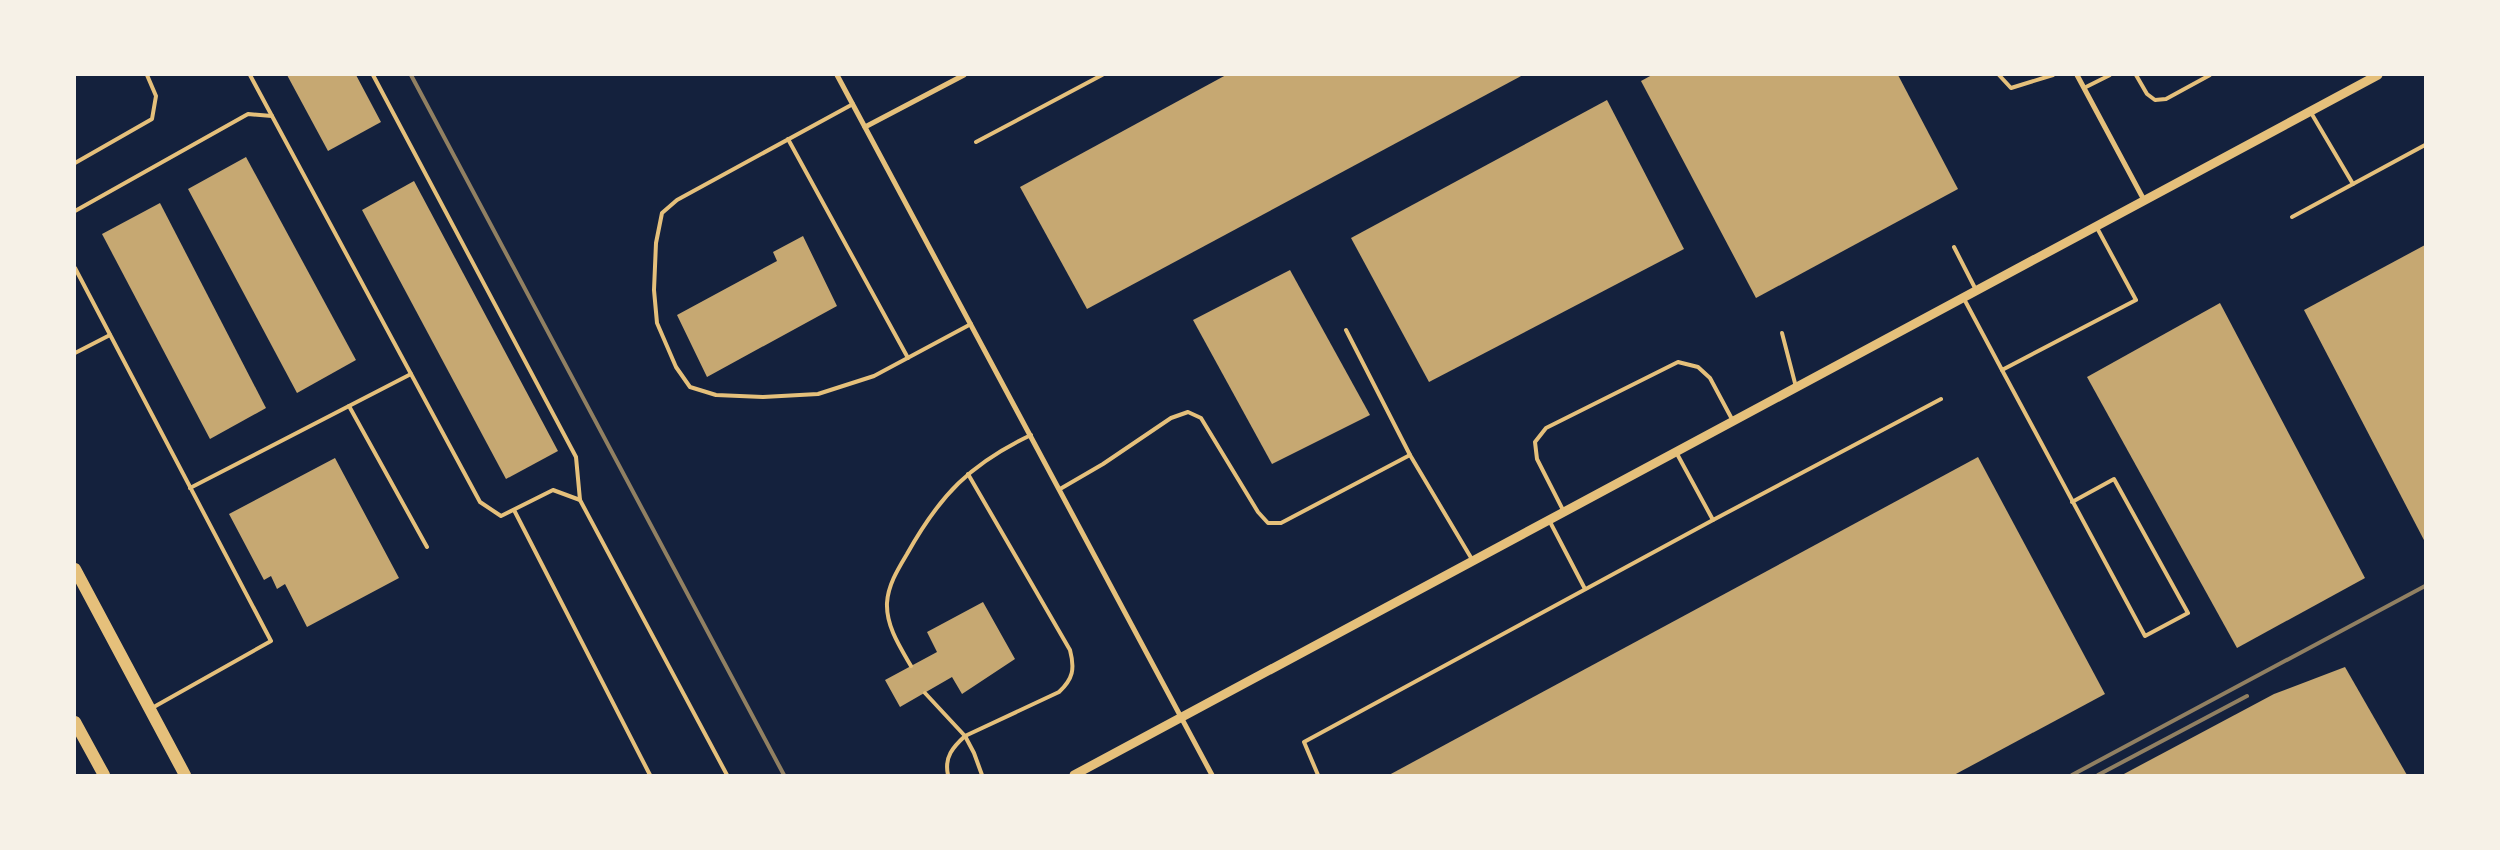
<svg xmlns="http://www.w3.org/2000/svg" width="2500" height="850" font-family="'Asap Condensed',sans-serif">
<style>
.building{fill:#c6a872}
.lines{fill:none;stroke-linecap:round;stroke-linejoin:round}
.service{stroke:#e5c07b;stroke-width:4}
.minor{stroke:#e5c07b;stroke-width:5}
.tertiary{stroke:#e5c07b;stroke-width:9}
.primary{stroke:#e5c07b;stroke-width:12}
.rail{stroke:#918062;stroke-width:4}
</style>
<rect width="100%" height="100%" fill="#14213d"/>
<g class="building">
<polygon points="287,75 356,75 381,122 328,151"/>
<polygon points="1226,75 1523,75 1087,309 1020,187"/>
<polygon points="1652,75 1898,75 1958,189 1756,298 1641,81"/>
<polygon points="1607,100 1684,249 1429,382 1351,238"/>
<polygon points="246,157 356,360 297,393 188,189"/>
<polygon points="414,181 558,451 506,479 362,210"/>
<polygon points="160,203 266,408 210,439 102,234"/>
<polygon points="803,236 837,306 707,377 677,315 777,261 773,252"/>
<polygon points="2425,245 2425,542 2304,310"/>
<polygon points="1290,270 1370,415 1272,464 1193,320"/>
<polygon points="2220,303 2365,578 2237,648 2087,377"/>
<polygon points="1978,457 2105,694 1954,775 1389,775"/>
<polygon points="335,458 399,578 307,627 285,584 277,589 271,576 264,580 229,514"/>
<polygon points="983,602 1015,659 962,694 952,677 900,707 885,680 937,652 927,632"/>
<polygon points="2345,667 2407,775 2122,775 2274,694"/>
</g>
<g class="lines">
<g class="service">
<polyline points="250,75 272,116"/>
<polyline points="373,75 576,457 580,500"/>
<polyline points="1999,75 2011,88 2053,75"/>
<polyline points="2136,75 2147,94 2155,100 2166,99 2210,75"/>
<polyline points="2084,88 2110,75"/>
<polyline points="853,104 677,200 662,213 656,243 654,290 657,323 676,367 690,387 716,395 763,397 818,394 874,376 971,324"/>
<polyline points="2310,111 2353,184"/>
<polyline points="788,139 908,358"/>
<polyline points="976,142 1102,75"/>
<polyline points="75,163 152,119 156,96 147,75"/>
<polyline points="75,211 248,114 272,116 480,502 501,516 553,490 580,500 727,775"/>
<polyline points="2292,217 2425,145"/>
<polyline points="1954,247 1976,290"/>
<polyline points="75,268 271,641 152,708"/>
<polyline points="1963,297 2002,370 2136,300 2096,226"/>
<polyline points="1346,330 1410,455 1473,561"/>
<polyline points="1782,333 1796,387"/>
<polyline points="75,353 110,335"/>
<polyline points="2002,370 2145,636 2188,613 2114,479 2072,502"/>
<polyline points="349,406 427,547"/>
<polyline points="190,488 411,374"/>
<polyline points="1060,489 1103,464 1171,418 1188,412 1201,418 1258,512 1268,523 1281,523 1410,455"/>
<polyline points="514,510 650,775"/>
<polyline points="1564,512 1537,459 1535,442 1546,428 1678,362 1698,367 1710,378 1733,421"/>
<polyline points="1549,520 1585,589"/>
<polyline points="1713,520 1941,399"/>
<path d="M911 666C900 647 886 626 887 603 888 585 898 569 907 554 940 495 970 464 1031 435"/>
<polyline points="925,693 965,736 974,753 982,775"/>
<path d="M948 775C944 757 953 747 965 736L1059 692C1073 679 1075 669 1070 650L968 474"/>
<polyline points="1318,775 1304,742 1713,520 1676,452"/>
</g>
<g class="minor">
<polyline points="837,75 1212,775"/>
<polyline points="2077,75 2144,200"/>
<polyline points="865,127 964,75"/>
</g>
<polyline class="tertiary" points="1074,775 2378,75"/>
<g class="primary">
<polyline points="75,569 185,775"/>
<polyline points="75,722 104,775"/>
</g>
<g class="rail">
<polyline points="411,75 784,775"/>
<polyline points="2072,775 2425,586"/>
<polyline points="2098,775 2247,696"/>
</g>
</g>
<rect width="2500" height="850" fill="none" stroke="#f6f1e7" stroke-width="152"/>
</svg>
